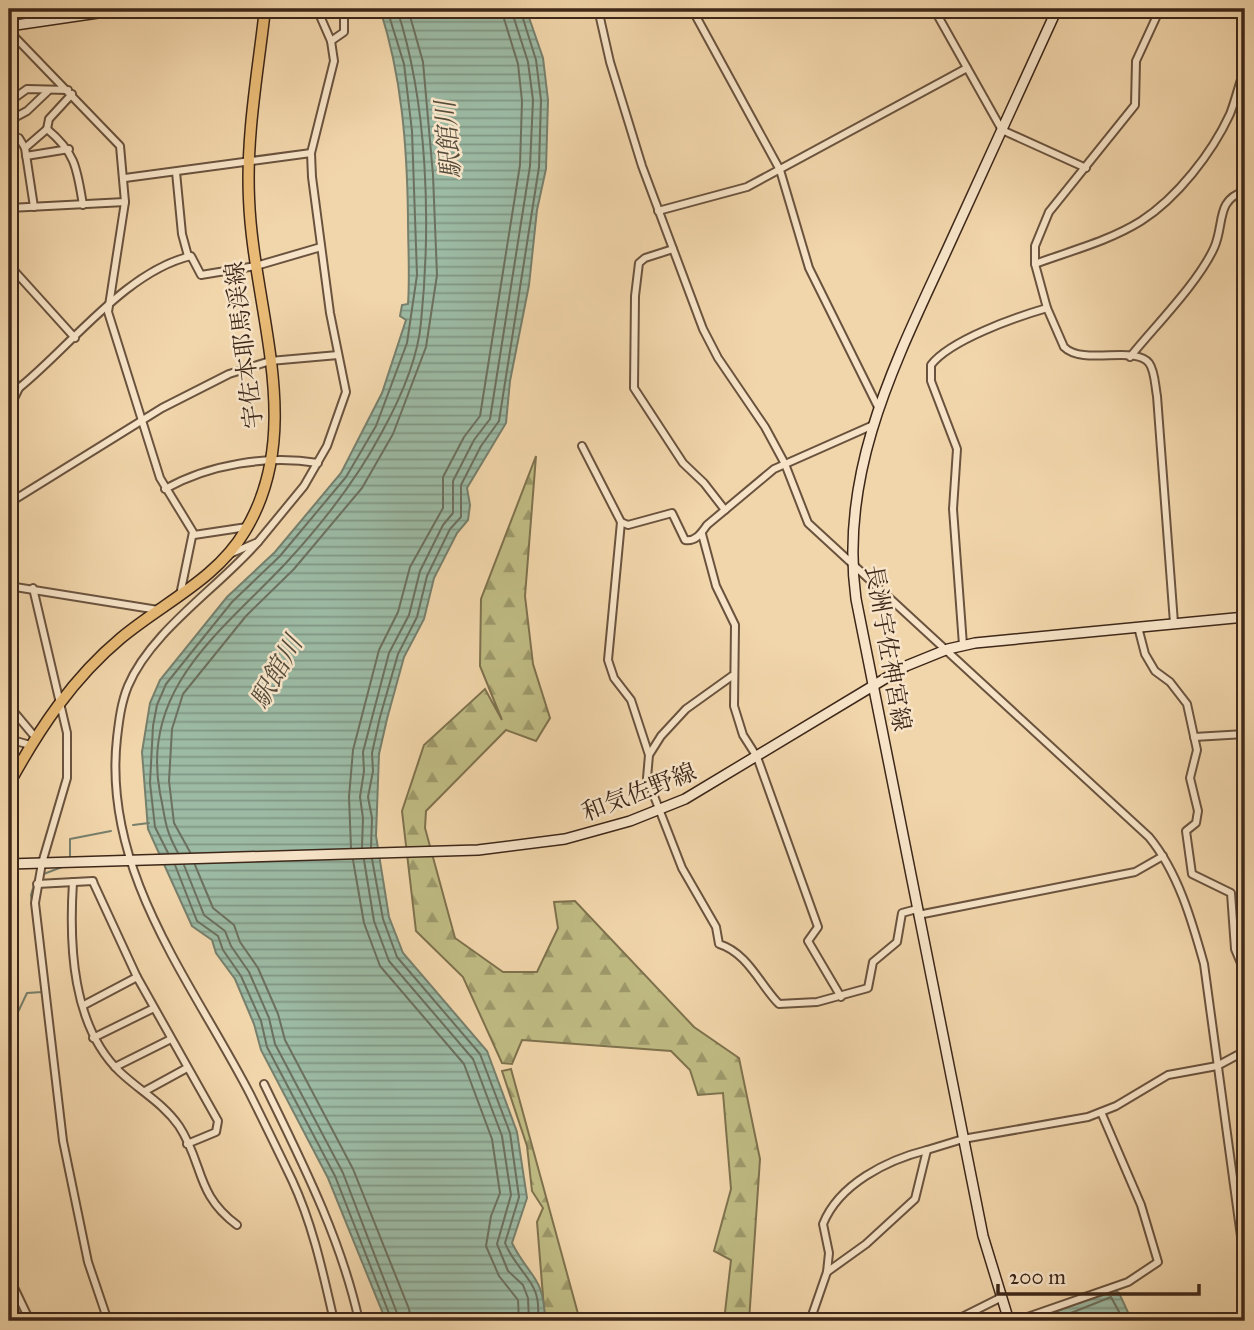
<svg xmlns="http://www.w3.org/2000/svg" width="1254" height="1330" font-family="'IM FELL Great Primer','Noto Serif JP',serif">
<style>
.forest{fill:url(#forest-firs);stroke:#7e724e;stroke-width:2}
.water{fill:url(#water-rules);stroke:#767f6c;stroke-width:2}
.lines{fill:none;stroke-linecap:round;stroke-linejoin:round}
.shore{stroke:#6c705e;stroke-width:2}
.stream{stroke:#767f6c;stroke-width:2}
.street-casing{stroke:#6a533e;stroke-width:10}
.secondary-casing{stroke:#3d2719;stroke-width:12}
.primary-casing{stroke:#3d2719;stroke-width:13}
.street{stroke:#f7e4c8;stroke-width:6}
.secondary{stroke:#f7e4c8;stroke-width:9}
.primary{stroke:#e9bb76;stroke-width:10}
.labels{text-anchor:middle;dominant-baseline:central;stroke-width:5;stroke-linejoin:round;paint-order:stroke}
.street-label{font-size:24px;fill:#3d2719;stroke:#f7e4c8}
.water-label{font-size:26px;font-style:italic;fill:#554c3c;stroke:#f7e4c8}
</style>
<defs>
<pattern id="forest-firs" width="22" height="20" patternUnits="userSpaceOnUse" patternTransform="scale(1.75)"><rect width="22" height="20" fill="#c0bc84"/><path d="M5 1l3.5 6h-7zM16 11l3.5 6h-7z" fill="#9d996b"/></pattern>
<pattern id="water-rules" width="6" height="5" patternUnits="userSpaceOnUse" patternTransform="scale(1.75)"><rect width="6" height="5" fill="#9cbaa4"/><path d="M0 2.5h6" fill="none" stroke="#809785"/></pattern>
</defs>
<rect width="100%" height="100%" fill="#f2d6ab"/>
<filter id="stains"><feTurbulence type="fractalNoise" baseFrequency=".00286" numOctaves="4"/><feColorMatrix values="0 0 0 0 .2 0 0 0 0 .09 0 0 0 0 .02 0 0 0 .5 -.17"/></filter>
<radialGradient id="worn" r=".72"><stop offset=".6" stop-color="#630" stop-opacity="0"/><stop offset="1" stop-color="#630" stop-opacity=".3"/></radialGradient>
<g class="forest">
<polygon points="536,456 525,596 533,664 550,718 536,741 506,730 426,811 425,828 455,938 503,972 537,972 558,928 554,902 575,901 694,1027 739,1058 760,1159 749,1321 724,1321 731,1260 714,1251 731,1189 723,1093 698,1095 690,1070 671,1051 522,1040 512,1064 502,1063 463,977 416,931 402,811 424,745 485,689 502,720 480,666 481,599"/>
<polygon points="511,1069 580,1321 545,1321 537,1222 543,1208 532,1191 527,1146 502,1071"/>
</g>
<g class="water">
<path d="M380 9H526L543 58 548 100 546 169 537 210 529 285 510 381 506 423 467 488 470 505 468 520 457 533 434 578 424 619 404 657 387 719 379 754 376 836 389 917 403 953 487 1051 517 1132 527 1198 512 1243C530 1279 544 1275 545 1321H386L328 1178 261 1050 254 1024 235 979 216 953 212 940 192 926 148 829 142 752 150 703 160 680 227 597 275 552 341 473 382 393 406 320 400 316 402 305 408 304C410 275 408 247 408 217 407 146 402 77 380 9Z"/>
<polygon points="1113,1289 1119,1293 1132,1321 1052,1321 1055,1312"/>
</g>
<g class="lines">
<g class="shore">
<polyline points="362,847 363,818 360,797 364,771 363,752 389,653 409,615 420,571 443,525 453,513 453,481 474,440 490,419 530,166 533,100 528,62 511,9"/>
<polyline points="371,847 372,818 368,797 373,771 372,753 380,717 398,654 417,617 427,576 450,529 461,517 461,485 481,446 499,421 539,167 541,100 536,60 520,9"/>
<polyline points="351,848 349,797 353,750 379,650 398,612 410,567 443,508 443,477 464,437 480,416 520,165 522,101 518,64 501,9"/>
<polyline points="190,852 174,823 169,781 172,729 183,694 246,616 294,569 362,488 393,434 426,347 437,275 433,175 423,62 408,9"/>
<polyline points="168,853 155,827 150,783 153,726 157,705 166,684 232,602 280,556 346,477 376,426 407,343 417,275 412,131 404,64 387,9"/>
<path d="M178 853C164 827 166 821 160 793 140 688 222 631 285 564 323 523 356 481 382 432 399 401 418 358 421 322 431 224 428 104 397 9"/>
<path d="M372 859 383 919 397 957 480 1054 510 1133 519 1197 505 1243C513 1264 534 1280 537 1298 539 1305 538 1314 538 1321"/>
<polyline points="353,860 364,923 380,966 464,1064 492,1139 500,1193 491,1216 486,1246 499,1276 518,1300 519,1321"/>
<polyline points="364,860 374,921 389,961 473,1059 502,1136 511,1195 497,1244 508,1271 523,1285 528,1298 529,1321"/>
<polyline points="175,865 197,921 218,936 223,950 241,976 261,1021 267,1047 335,1176 392,1321"/>
<polyline points="184,865 204,915 225,931 231,946 249,972 269,1018 275,1044 343,1173 400,1321"/>
<polyline points="195,865 213,908 234,925 240,942 258,968 278,1014 285,1040 353,1169 409,1309 411,1321"/>
<polyline points="1059,1321 1061,1317 1111,1297 1124,1321"/>
</g>
<g class="stream">
<polyline points="133,825 149,823"/>
<polyline points="70,860 70,839 111,831"/>
<polyline points="41,875 62,867"/>
<polyline points="35,927 31,895 36,878"/>
<polyline points="9,1031 27,993 42,992 42,985"/>
<polyline points="9,1292 25,1321"/>
</g>
<defs>
<g id="street">
<path d="M598 9 610 62 642 166 703 329 718 358 765 427 785 464 808 523 1149 837C1178 872 1192 921 1204 964L1245 1266"/>
<polyline points="692,9 780,170 809,268 878,407"/>
<polyline points="934,9 1002,130 1086,168"/>
<path d="M1160 9 1136 61 1135 105 1049 212 1035 246V264L1047 308 1064 347C1083 366 1135 345 1149 363 1155 371 1155 386 1157 396L1174 623"/>
<polyline points="9,31 120,146 125,202 108,312 160,478 193,532 180,595"/>
<polyline points="331,41 344,32 344,9"/>
<polyline points="9,102 27,89 68,90"/>
<polyline points="9,116 12,119 27,111 48,91"/>
<polyline points="47,129 49,119 72,94"/>
<polyline points="19,138 25,148 34,207"/>
<path d="M25 148 47 129C76 153 77 169 83 205"/>
<polyline points="26,156 69,149"/>
<polyline points="176,172 182,234 188,256"/>
<polyline points="125,178 311,153"/>
<polyline points="9,208 125,202"/>
<polyline points="658,211 747,187 967,68"/>
<polyline points="673,249 645,258 639,263 635,296 634,388 683,463 704,483 725,510"/>
<path d="M1035 264C1070 251 1109 241 1141 221 1177 198 1212 153 1230 114 1236 99 1239 83 1245 68"/>
<polyline points="9,265 75,338"/>
<path d="M1130 357C1155 326 1198 283 1214 248 1225 224 1215 200 1245 191"/>
<polyline points="9,375 19,388"/>
<path d="M9 409 19 388C71 346 126 271 191 256L201 275 256 266 321 247"/>
<path d="M582 446 621 522 628 525 672 513 685 540C696 542 702 532 707 525L774 469 871 426"/>
<path d="M165 489C210 464 267 455 318 463"/>
<polyline points="9,503 162,408 229,374 270,361 338,355"/>
<polyline points="621,522 608,660 614,678 631,700 649,755"/>
<polyline points="702,534 716,586 735,625 734,706 743,735 757,757 818,927 808,941 841,997"/>
<polyline points="194,535 247,527"/>
<polyline points="9,542 9,551"/>
<path d="M258 542C218 588 151 631 128 686 121 703 119 721 117 738 102 872 192 982 250 1094 264 1122 278 1151 292 1180 313 1225 323 1273 334 1321"/>
<polyline points="232,553 258,542 304,486 327,446 346,392 330,313 312,177 311,153 334,61 331,41 317,9"/>
<polyline points="9,586 158,610"/>
<polyline points="33,588 67,733 67,778 42,863 35,903 63,1141 88,1262 108,1321"/>
<polyline points="1138,627 1145,654 1155,671 1170,682 1187,704 1197,750 1190,778 1198,811 1196,823 1186,831 1192,874 1231,893 1235,949 1243,968 1245,998"/>
<path d="M963 645 953 509 957 449 931 381V365C950 340 1016 317 1047 308"/>
<path d="M732 676 686 709 661 736 649 755 647 778 682 868 716 927 719 944C748 953 760 985 779 1004L817 1002 868 988 873 962 897 942 902 913 917 909"/>
<polyline points="9,706 35,737"/>
<polyline points="1194,737 1245,734"/>
<polyline points="9,739 30,745"/>
<path d="M73 882C69 945 72 1026 120 1072 140 1091 163 1103 179 1126 204 1164 195 1194 237 1225"/>
<polyline points="37,884 93,881 94,884 137,977 218,1121 216,1132 187,1144"/>
<polyline points="918,915 1135,872 1163,856"/>
<polyline points="84,1005 137,977"/>
<polyline points="93,1038 154,1008"/>
<polyline points="115,1067 171,1039"/>
<path d="M264 1084C301 1160 341 1238 359 1321"/>
<polyline points="145,1091 187,1068"/>
<polyline points="827,1272 866,1244 915,1199 927,1150 963,1139 1088,1117 1116,1106 1168,1075 1217,1066 1245,1051"/>
<polyline points="9,1277 30,1321"/>
<path d="M810 1321 827 1272 829 1253 823 1224C839 1184 887 1160 927 1150"/>
<polyline points="954,1321 1000,1298"/>
<polyline points="1016,1321 1128,1282 1158,1262 1141,1205 1101,1112"/>
</g>
<g id="secondary">
<polyline points="9,26 125,9"/>
<polyline points="9,864 478,850 565,839 630,821 685,799 906,666 948,649 975,643 1245,617"/>
<path d="M1009 1321 983 1236 856 599C838 468 899 355 951 241 987 163 1022 86 1057 9"/>
</g>
<path id="primary" d="M9 784C39 729 73 678 121 638 163 603 217 579 245 531 307 429 253 309 249 199 246 135 258 72 265 9"/>
</defs>
<use href="#street" class="street-casing"/>
<use href="#secondary" class="secondary-casing"/>
<use href="#primary" class="primary-casing"/>
<use href="#street" class="street"/>
<use href="#secondary" class="secondary"/>
<use href="#primary" class="primary"/>
</g>
<g class="labels">
<g class="street-label">
<text transform="translate(244 345) rotate(-97)">宇佐本耶馬渓線</text>
<text transform="translate(888 648) rotate(80)">長洲宇佐神宮線</text>
<text transform="translate(639 792) rotate(-21)">和気佐野線</text>
</g>
<g class="water-label">
<text transform="translate(448 140) rotate(-95)">駅館川</text>
<text transform="translate(276 672) rotate(-61)">駅館川</text>
</g>
</g>
<rect width="1254" height="1330" fill="none" stroke="#f2d6ab" stroke-width="35"/>
<rect x="10" y="10" width="1233" height="1309" fill="none" stroke="#3d2719" stroke-width="3.5"/>
<rect x="18" y="18" width="1219" height="1295" fill="none" stroke="#3d2719" stroke-width="2"/>
<path d="M998 1284v10h201v-10" fill="none" stroke="#3d2719" stroke-width="3.5"/>
<text x="1009" y="1284" font-size="21" fill="#3d2719" stroke="#f7e4c8" stroke-width="5" paint-order="stroke">200 m</text>
<rect width="100%" height="100%" filter="url(#stains)"/>
<rect width="100%" height="100%" fill="url(#worn)"/>
</svg>
